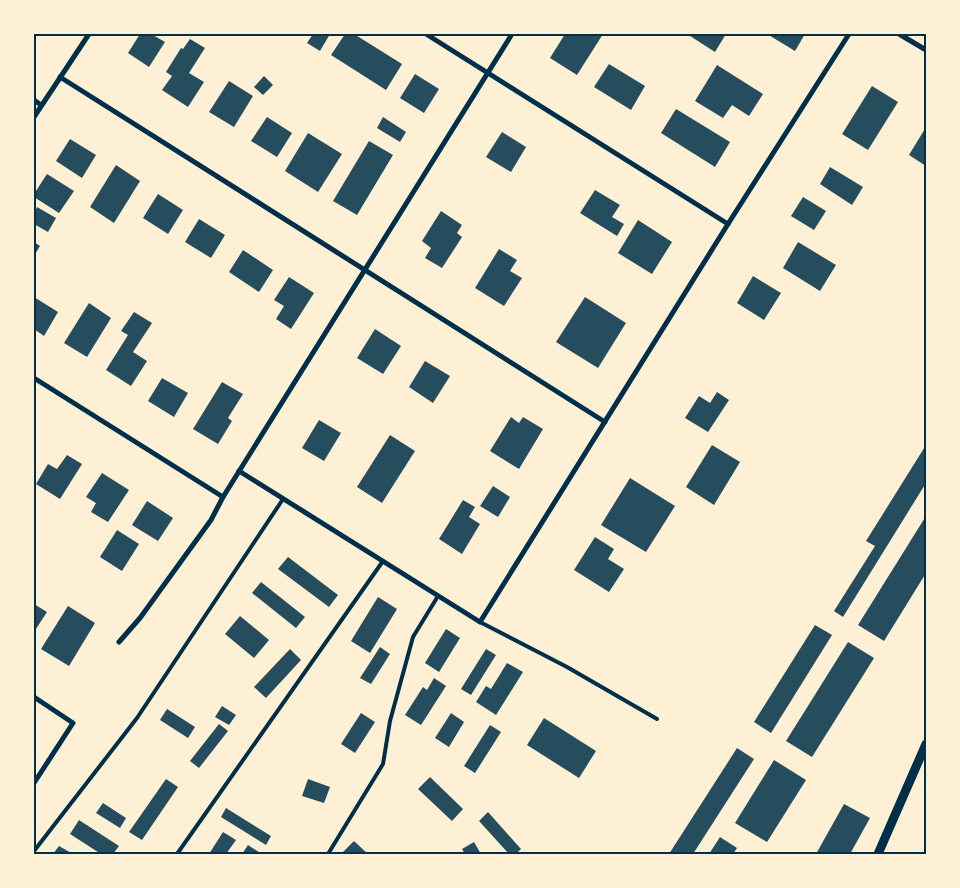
<svg xmlns="http://www.w3.org/2000/svg" width="960" height="888" font-family="'DejaVu Sans',sans-serif">
<style>
.building{fill:#264d5e}
.lines{fill:none;stroke-linecap:round;stroke-linejoin:round}
.service{stroke:#003049;stroke-width:4}
.minor{stroke:#003049;stroke-width:5}
.tertiary{stroke:#003049;stroke-width:9}
.neatline{fill:none;stroke:#003049;stroke-width:2}
</style>
<rect width="100%" height="100%" fill="#fdf0d5"/>
<g class="building">
<polygon points="140,34 151,34 165,42 149,67 128,53"/>
<polygon points="313,34 330,34 320,51 307,43"/>
<polygon points="345,34 354,34 402,64 386,90 331,55"/>
<polygon points="565,34 603,34 577,75 550,58"/>
<polygon points="687,34 726,34 715,52"/>
<polygon points="767,34 805,34 795,51"/>
<polygon points="190,39 205,48 189,73 204,82 188,107 162,90 172,76 166,72 181,48 183,49"/>
<polygon points="609,64 645,86 631,110 594,87"/>
<polygon points="717,65 763,94 749,116 732,105 723,118 695,101"/>
<polygon points="415,74 439,89 424,113 400,98"/>
<polygon points="264,76 273,85 263,95 254,87"/>
<polygon points="229,81 253,96 234,127 209,112"/>
<polygon points="872,86 898,102 868,150 842,134"/>
<polygon points="676,109 730,142 715,167 661,133"/>
<polygon points="267,117 292,133 277,157 251,141"/>
<polygon points="383,117 406,132 400,142 377,128"/>
<polygon points="926,127 926,166 909,155"/>
<polygon points="502,132 526,147 511,172 486,157"/>
<polygon points="308,133 342,154 318,192 285,171"/>
<polygon points="70,139 96,155 82,178 56,161"/>
<polygon points="369,141 393,155 357,215 333,201"/>
<polygon points="116,165 140,181 114,223 90,207"/>
<polygon points="830,167 863,187 852,205 820,184"/>
<polygon points="47,174 74,191 59,213 34,197 34,194"/>
<polygon points="595,190 620,205 612,217 624,224 617,236 580,213"/>
<polygon points="158,194 183,210 168,234 143,218"/>
<polygon points="803,197 826,211 814,230 791,216"/>
<polygon points="37,207 56,218 48,232 34,224 34,214"/>
<polygon points="441,211 462,225 457,233 462,237 442,268 425,258 431,248 422,241"/>
<polygon points="199,219 225,235 211,258 185,242"/>
<polygon points="638,220 672,242 652,274 618,253"/>
<polygon points="34,242 40,246 34,256"/>
<polygon points="798,242 836,265 820,291 783,268"/>
<polygon points="499,249 517,260 510,271 522,278 504,306 475,288"/>
<polygon points="243,250 273,270 259,292 229,272"/>
<polygon points="753,276 781,293 764,320 737,303"/>
<polygon points="289,277 314,293 291,329 276,319 284,306 274,300"/>
<polygon points="34,297 58,312 44,336 34,329"/>
<polygon points="585,297 626,323 598,368 556,342"/>
<polygon points="89,303 111,318 87,357 64,343"/>
<polygon points="134,312 152,323 133,352 147,361 131,386 106,370 128,335 121,331"/>
<polygon points="375,329 401,346 383,374 357,358"/>
<polygon points="425,361 450,376 433,403 409,387"/>
<polygon points="162,378 188,393 174,417 148,401"/>
<polygon points="222,382 243,394 228,418 232,421 218,444 193,429"/>
<polygon points="717,392 729,400 708,432 685,418 699,396 710,403"/>
<polygon points="511,417 519,423 523,417 543,429 519,469 490,451"/>
<polygon points="319,420 341,433 324,461 302,448"/>
<polygon points="390,435 415,451 382,503 357,487"/>
<polygon points="712,445 740,462 714,505 686,487"/>
<polygon points="926,445 926,483 843,617 834,611 875,546 866,541"/>
<polygon points="67,455 82,464 60,499 36,484 48,464 57,469"/>
<polygon points="102,473 129,490 108,522 91,512 96,503 86,497"/>
<polygon points="630,478 675,506 646,552 601,525"/>
<polygon points="493,486 510,497 498,517 480,506"/>
<polygon points="463,500 475,507 469,517 480,524 462,554 439,539"/>
<polygon points="147,501 173,518 158,541 132,525"/>
<polygon points="926,516 926,573 884,641 858,625"/>
<polygon points="117,530 139,544 122,571 100,557"/>
<polygon points="595,537 614,549 608,559 624,569 609,592 574,570"/>
<polygon points="288,557 338,595 329,607 278,569"/>
<polygon points="261,582 305,617 296,628 252,593"/>
<polygon points="378,597 397,609 370,653 351,641"/>
<polygon points="34,604 47,612 34,632"/>
<polygon points="68,606 95,623 69,666 41,649"/>
<polygon points="240,616 269,640 254,658 225,634"/>
<polygon points="815,625 832,635 771,733 754,722"/>
<polygon points="446,629 460,638 439,672 425,663"/>
<polygon points="848,642 874,658 812,757 786,741"/>
<polygon points="380,647 390,654 371,684 360,678"/>
<polygon points="290,649 301,660 266,698 254,687"/>
<polygon points="486,649 496,655 471,695 461,689"/>
<polygon points="507,663 523,672 496,715 476,702 486,686 491,689"/>
<polygon points="434,678 446,686 421,725 405,715 423,687 427,690"/>
<polygon points="222,706 236,715 229,725 215,717"/>
<polygon points="167,709 195,727 188,738 160,720"/>
<polygon points="361,713 375,722 355,753 341,744"/>
<polygon points="451,713 464,722 449,747 435,738"/>
<polygon points="544,718 596,751 579,778 527,745"/>
<polygon points="219,724 228,731 199,768 190,761"/>
<polygon points="490,725 501,732 475,773 464,766"/>
<polygon points="737,748 754,759 693,854 669,854"/>
<polygon points="774,760 806,780 767,842 735,823"/>
<polygon points="430,777 463,809 452,821 418,789"/>
<polygon points="166,779 178,787 142,840 129,832"/>
<polygon points="308,779 330,787 324,803 302,796"/>
<polygon points="103,803 126,818 120,828 96,813"/>
<polygon points="844,804 870,818 850,854 816,854"/>
<polygon points="226,808 271,836 266,845 221,817"/>
<polygon points="488,812 521,849 516,854 509,854 479,821"/>
<polygon points="79,820 119,846 113,854 101,854 70,834"/>
<polygon points="223,832 236,840 226,854 209,854"/>
<polygon points="720,837 737,848 733,854 709,854"/>
<polygon points="354,841 368,854 341,854"/>
<polygon points="474,842 481,854 465,854 462,849"/>
<polygon points="248,845 262,854 242,854"/>
<polygon points="59,846 73,854 53,854"/>
</g>
<g class="lines">
<g class="service">
<polyline points="480,622 567,667 657,719"/>
<polyline points="34,851 137,718 283,499"/>
<polyline points="177,854 383,561"/>
<polyline points="328,854 383,764 390,721 413,637 438,596"/>
</g>
<g class="minor">
<polyline points="426,34 728,224"/>
<polyline points="899,34 926,50"/>
<polyline points="60,77 605,422"/>
<polyline points="34,100 41,105"/>
<polyline points="34,117 89,34"/>
<polyline points="34,378 223,497"/>
<polyline points="239,471 480,622 728,224 849,34"/>
<polyline points="119,642 140,618 211,520 223,497 512,34"/>
<polyline points="34,697 73,723 34,783"/>
</g>
<polyline class="tertiary" points="878,854 926,744"/>
</g>
<rect width="960" height="888" fill="none" stroke="#fdf0d5" stroke-width="70"/>
<rect x="35" y="35" width="890" height="818" class="neatline"/>
</svg>
